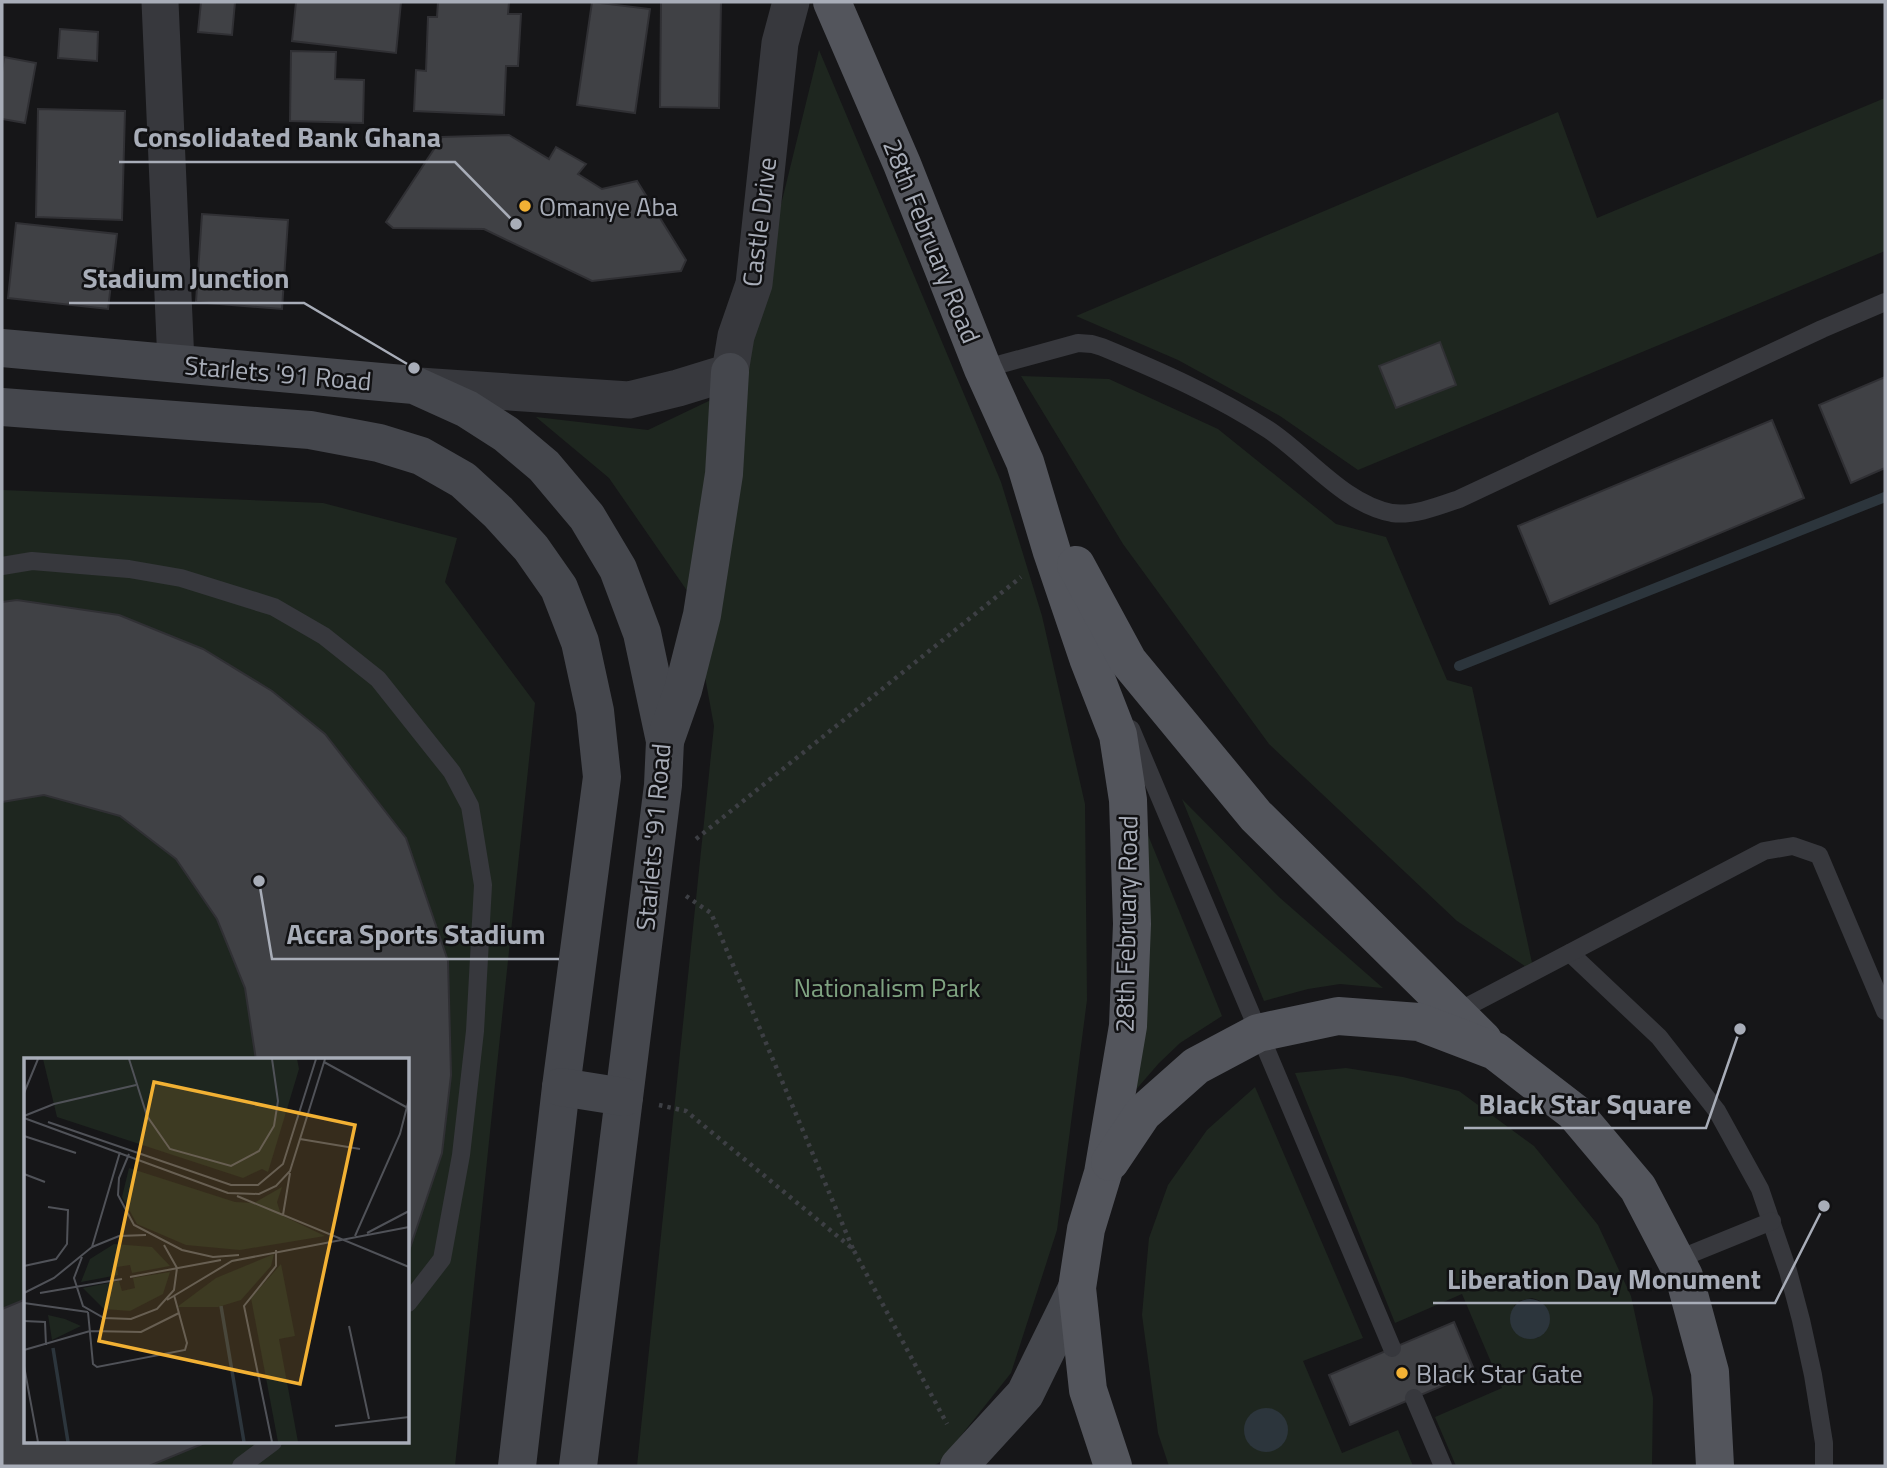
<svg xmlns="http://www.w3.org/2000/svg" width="1887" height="1468" font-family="'Titillium Web',sans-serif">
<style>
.green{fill:#1e261f;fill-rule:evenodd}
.water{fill:#2c353c}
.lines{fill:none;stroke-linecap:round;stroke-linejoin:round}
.stream{stroke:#2c353c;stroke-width:10}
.building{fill:#404145;stroke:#303034;stroke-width:2}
.path{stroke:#3d3f44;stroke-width:4.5;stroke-dasharray:3.5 5;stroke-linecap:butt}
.lane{stroke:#37383d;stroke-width:18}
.street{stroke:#37383d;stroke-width:37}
.secondary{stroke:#45474d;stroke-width:38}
.primary{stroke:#53555c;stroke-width:38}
.poi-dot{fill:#f2b134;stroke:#111113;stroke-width:2.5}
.labels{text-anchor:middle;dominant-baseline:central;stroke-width:5;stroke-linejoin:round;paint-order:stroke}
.poi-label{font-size:26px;fill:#a8adb8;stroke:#111113;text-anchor:start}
.street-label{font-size:26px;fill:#a8adb8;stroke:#111113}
.park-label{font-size:26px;fill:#7fa381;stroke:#111113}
.inset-river{fill:none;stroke:#2c353c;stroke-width:3.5}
.inset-road{fill:none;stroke:#505258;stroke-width:2}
.view{fill:#f2b134;fill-opacity:0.15;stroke:#f2b134;stroke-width:3.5}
.inset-edge{fill:none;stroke:#a8adb8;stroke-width:3.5}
.leader{fill:none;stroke:#a8adb8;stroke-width:2.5}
.callout-dot{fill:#a8adb8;stroke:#111113;stroke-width:2.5}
.callout-label{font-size:28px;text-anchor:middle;font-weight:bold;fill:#a8adb8;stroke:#111113;stroke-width:5;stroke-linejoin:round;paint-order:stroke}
</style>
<rect width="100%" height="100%" fill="#161618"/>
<g class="green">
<polygon points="819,50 1001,482 1042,616 1085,804 1087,1000 1057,1230 1011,1373 940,1462 933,1466 637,1466 714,726 690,595 609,478 536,417 648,430 736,388"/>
<polygon points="1885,98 1885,251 1358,470 1280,416 1178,360 1076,316 1558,112 1597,218"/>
<polygon points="1021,376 1109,379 1218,429 1336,524 1386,537 1447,680 1472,687 1534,972 1457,921 1269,744 1123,544"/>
<path d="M2 490 323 503 457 538 445 582 535 703 455 1466H2ZM26 1060H408V1442H26Z"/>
<polygon points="1182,799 1279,897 1383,988 1340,984 1308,989 1264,1001"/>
<polygon points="1139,813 1222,1016 1180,1043 1159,1063 1133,1093"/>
<path d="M1346 1068 1403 1077 1459 1091 1534 1146 1598 1225 1631 1296 1653 1398 1652 1466H1456L1435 1417 1502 1388 1462 1294 1395 1323 1295 1073ZM1532 1298 1538 1300 1544 1304 1538 1338H1525L1514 1306 1519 1301Z"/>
<polygon points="1255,1087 1363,1338 1303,1361 1342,1453 1398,1430 1413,1466 1169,1466 1158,1433 1142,1315 1149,1238 1168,1185 1207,1130"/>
</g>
<g class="water">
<circle cx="1530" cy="1319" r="20"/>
<circle cx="1266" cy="1430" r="22"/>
</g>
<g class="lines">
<polyline class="stream" points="1459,666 1885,497"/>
</g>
<g class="building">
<polygon points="201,2 235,2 232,35 198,32"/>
<polygon points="296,2 401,2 396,53 292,41"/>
<polygon points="438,2 509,2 508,14 521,14 518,66 506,66 504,115 414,111 416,70 426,71 428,17 437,17"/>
<polygon points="592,2 650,9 635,113 577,105"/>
<polygon points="661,2 721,2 719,108 660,107"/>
<polygon points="60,29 98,32 97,61 58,58"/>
<polygon points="291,51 336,52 335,79 364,80 363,123 290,121"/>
<polygon points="4,57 36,63 25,123 2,119 2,72"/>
<polygon points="38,109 125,111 122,220 36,217"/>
<polygon points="509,135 549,159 556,147 586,164 578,174 602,189 637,181 686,260 681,271 592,281 484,229 393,228 386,222 442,137"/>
<polygon points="202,214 288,220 282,309 196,302"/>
<polygon points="16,223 117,234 108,309 8,298"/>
<polygon points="1440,342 1456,385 1396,408 1379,366"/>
<polygon points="1885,377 1885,468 1851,483 1819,405"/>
<polygon points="1772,420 1804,498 1550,604 1518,526"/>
<polygon points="17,600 119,615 203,649 272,691 325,734 406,838 448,961 451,1075 442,1153 408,1254 408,1060 256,1060 245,988 217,919 176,859 120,816 44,795 2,802 2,602"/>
<polygon points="26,1299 26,1442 207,1442 149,1466 2,1466 2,1309"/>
<polygon points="1454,1322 1475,1372 1350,1425 1329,1375"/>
</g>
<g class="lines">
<g class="path">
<polyline points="696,839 1021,577"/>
<polyline points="686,896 711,913 853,1249"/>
<polyline points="659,1105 686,1111 853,1249 947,1424"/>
</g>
<g class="lane">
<path d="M983 369 1078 343 1092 344 1102 347C1160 371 1217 396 1269 430 1308 456 1344 504 1392 513 1413 516 1439 506 1459 499L1822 329 1885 302"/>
<polyline points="2,566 32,561 129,569 181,578 274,607 324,636 378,679 452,772 470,806 483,885 475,1031 461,1155 442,1259 408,1303"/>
<polyline points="1131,729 1392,1348"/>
<polyline points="1570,953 1659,1037 1717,1111 1760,1189 1788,1271 1801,1320 1813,1375 1824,1443 1824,1466"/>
<polyline points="1455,1013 1764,851 1793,846 1819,855 1885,1011"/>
<polyline points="1676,1260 1772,1221"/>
<polyline points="1414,1398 1443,1466"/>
<polyline points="241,1466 273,1442"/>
</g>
<g class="street">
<polyline points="160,2 176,363"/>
<polyline points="419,386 629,400 678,388 730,372 736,336 754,284 780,43 791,2"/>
</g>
<g class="secondary">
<polyline points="2,348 414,385 467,409 506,434 544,466 587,517 618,569 642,633 665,741 663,785 578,1466"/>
<polyline points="2,407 310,430 379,443 421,456 463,480 498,512 531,548 559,588 580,642 595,711 602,777 561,1087 517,1466"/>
<polyline points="665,741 683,690 702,615 724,474 730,372"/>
<polyline points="561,1087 624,1097"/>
<polyline points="959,1466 1025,1394 1077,1288"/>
</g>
<g class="primary">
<polyline points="832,2 902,164 983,369 1025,462 1052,552 1088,658 1118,735 1128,800 1132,924 1128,1026 1103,1173 1086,1229 1077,1288 1088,1390 1113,1466"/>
<polyline points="1076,565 1128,661 1256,816 1483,1040"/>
<polyline points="1110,1162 1143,1113 1196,1066 1258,1033 1338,1016 1419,1022 1495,1051 1574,1112 1638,1188 1684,1276 1710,1372 1715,1466"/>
</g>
</g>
<g class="poi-dot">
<circle cx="525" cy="206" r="7"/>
<circle cx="1402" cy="1373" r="7"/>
</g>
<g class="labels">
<g class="poi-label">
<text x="539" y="206">Omanye Aba</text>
<text x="1416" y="1373">Black Star Gate</text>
</g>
<g class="street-label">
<text transform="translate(759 222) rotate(-83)">Castle Drive</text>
<text transform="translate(932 241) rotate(68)">28th February Road</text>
<text transform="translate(278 373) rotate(5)">Starlets '91 Road</text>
<text transform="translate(653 837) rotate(-85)">Starlets '91 Road</text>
<text transform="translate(1126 924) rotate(-89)">28th February Road</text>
</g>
<g class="park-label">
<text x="887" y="987">Nationalism Park</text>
</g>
</g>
<g transform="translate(24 1058)">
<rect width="385" height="385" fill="#161618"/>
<path d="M19 1H273L275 11 244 114 238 111 219 120 33 59ZM105 110 211 144 230 145 258 129 253 144 257 157 301 178 216 192 162 187 113 166 98 139ZM90 186 128 189 146 208 108 215 106 207 93 209 94 217 57 224 66 201ZM250 196 247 208 217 242 194 249H153L192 220ZM257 206 271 278 255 281 274 384H254L227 240ZM146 214 139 236 106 253 80 251 59 230 95 223 98 233 111 230 109 220ZM24 257 41 261 57 268 28 282Z" fill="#1e261f"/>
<path class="inset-river" d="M197 248 220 384M29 290 44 384"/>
<path class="inset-road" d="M105 1 123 58 146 91 207 108 235 93 250 68 254 43 248 1M300 4 382 49M0 35 14 1M0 58 30 46 112 27M0 60 204 135 235 136 252 128 266 113 301 1M24 64 207 127H234L259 106 292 1M0 78 52 95M276 81 336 91M105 96 95 120 94 137 110 167 158 192 189 199 215 197M266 115 259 157 385 209M0 116 21 124M213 138 259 157M343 175 385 153M331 178 376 76 385 41M68 189 95 178 122 177M58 199 50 220 59 248 80 260 107 261 133 251 150 232 153 210 140 187M0 208 32 201 43 186 44 152 24 149M106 219 197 202M0 235 30 220 68 189 96 94M16 235 98 221M143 242 208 203 385 169M0 245 64 254M64 254 69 306 73 309 161 292 163 285 150 237M0 263 21 264 22 287M325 268 345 361M0 292 66 273 117 274 155 255M0 308 14 384M311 368 385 359M248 384 220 248 252 208V192"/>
<path class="view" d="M130 24 331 67 276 326 75 283Z"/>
<rect width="385" height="385" class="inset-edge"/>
</g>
<path class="leader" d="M516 224L455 162H119M414 368L304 303H69M259 881L272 959H559M1740 1029L1706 1128H1464M1824 1206L1775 1303H1433"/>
<g class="callout-dot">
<circle cx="516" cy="224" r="7"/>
<circle cx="414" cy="368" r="7"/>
<circle cx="259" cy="881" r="7"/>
<circle cx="1740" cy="1029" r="7"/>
<circle cx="1824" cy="1206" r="7"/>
</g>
<g class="callout-label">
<text x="287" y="147">Consolidated Bank Ghana</text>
<text x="186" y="288">Stadium Junction</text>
<text x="416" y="944">Accra Sports Stadium</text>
<text x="1585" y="1114">Black Star Square</text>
<text x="1604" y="1289">Liberation Day Monument</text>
</g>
<rect width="1887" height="1468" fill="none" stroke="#a8adb8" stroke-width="7"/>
</svg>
